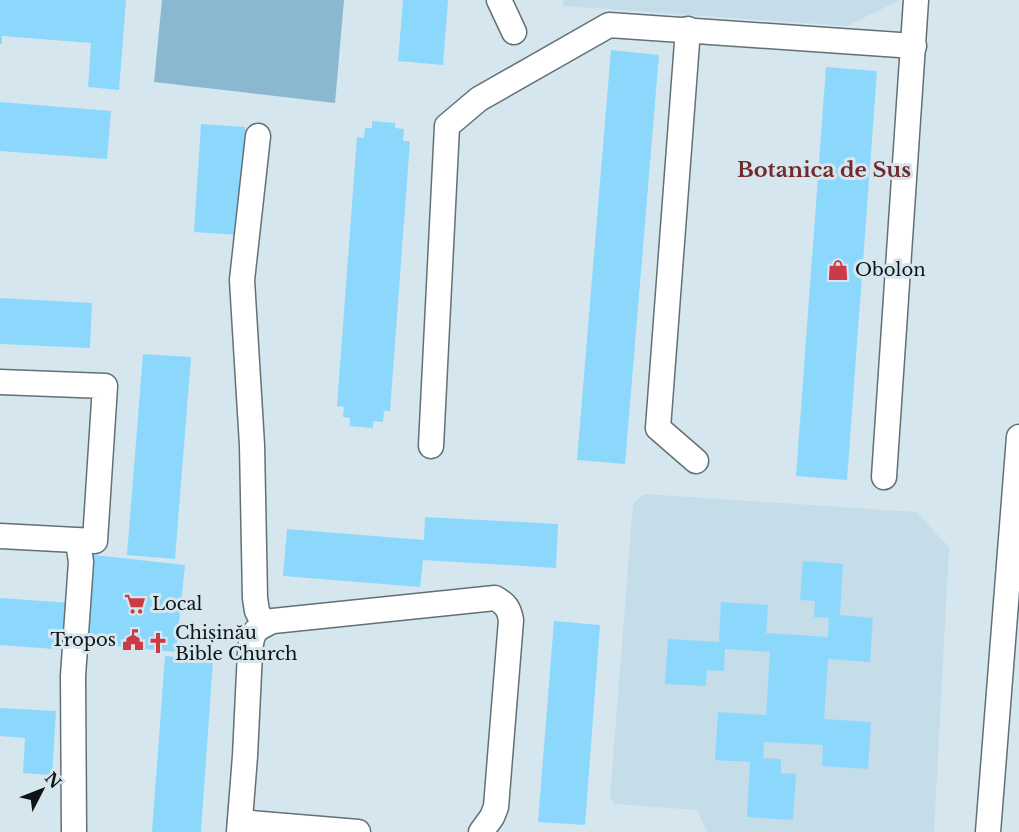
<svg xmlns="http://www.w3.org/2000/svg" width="1019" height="832" font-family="'Libre Baskerville',serif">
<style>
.built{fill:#c5dce9}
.green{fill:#89b8d0}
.building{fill:#8cd8fd}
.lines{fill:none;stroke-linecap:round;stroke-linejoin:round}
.minor-casing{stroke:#627077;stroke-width:27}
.minor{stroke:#fff;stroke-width:24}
.labels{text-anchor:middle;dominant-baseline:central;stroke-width:6;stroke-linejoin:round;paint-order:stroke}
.poi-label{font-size:18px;fill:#0f1417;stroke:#d6e6ee;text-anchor:start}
.quarter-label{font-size:21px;font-weight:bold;fill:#712b2d;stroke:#d6e6ee}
</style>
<rect width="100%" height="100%" fill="#d6e6ee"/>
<g class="built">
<polygon points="563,0 900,0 847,26 563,6"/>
<polygon points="644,494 916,512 949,547 934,832 707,832 697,810 614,804 610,797 633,504"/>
</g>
<polygon class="green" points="162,0 344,0 335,103 154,82"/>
<g class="building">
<polygon points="0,0 126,0 119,90 88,87 91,43 2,36 2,44 0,44"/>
<polygon points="403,0 448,0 443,65 398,61"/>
<polygon points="611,50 659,55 625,464 577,460"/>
<polygon points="826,67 877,71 847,480 796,476"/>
<polygon points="0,102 111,111 107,159 0,151"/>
<polygon points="372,121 395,123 395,128 404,129 403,141 410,141 390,411 384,411 383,422 373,421 373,428 350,426 350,418 343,417 344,407 337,406 357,137 364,138 365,128 372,128"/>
<polygon points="201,124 245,127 239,235 194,232"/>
<polygon points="0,298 92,303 90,348 0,344"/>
<polygon points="143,354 191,357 175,559 127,555"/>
<polygon points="425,517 558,524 556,568 423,560 420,587 283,576 287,529 424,540"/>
<polygon points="94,555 185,565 176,652 84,643"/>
<polygon points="803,561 843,564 840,615 873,618 870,662 828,659 824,719 871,722 868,769 822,766 823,745 764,742 763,758 781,759 781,773 796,774 793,820 747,817 750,762 715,760 718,712 766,715 770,652 725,649 724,671 707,670 706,686 665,684 668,639 719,642 721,602 768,605 766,633 828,637 829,618 814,617 815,601 800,600"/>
<polygon points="0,598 71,603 67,650 0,645"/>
<polygon points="554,621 600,625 585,825 538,822"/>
<polygon points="165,656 213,660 201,832 152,832"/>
<polygon points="0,708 56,711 52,775 23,773 25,738 0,736"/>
</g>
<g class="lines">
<defs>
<g id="minor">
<polyline points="499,0 514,32"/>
<polyline points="688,29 658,428 696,461"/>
<polyline points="258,136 242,280 252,445 255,598 257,611 264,625"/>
<polyline points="0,382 105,386 95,541 0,536"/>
<polyline points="431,446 447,126 479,99 609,25 914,46"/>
<polyline points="884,477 916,0"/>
<polyline points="240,822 358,832"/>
<polyline points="74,832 73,676 81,562 78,541"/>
<path d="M239 832 245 756 250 652C252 632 254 629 273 621L495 598C506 604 509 609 511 620L496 807 492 817 481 832"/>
<polyline points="988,832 1019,437"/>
</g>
</defs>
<use href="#minor" class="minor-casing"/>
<use href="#minor" class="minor"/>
</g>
<defs>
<symbol id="shop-bare" viewBox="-9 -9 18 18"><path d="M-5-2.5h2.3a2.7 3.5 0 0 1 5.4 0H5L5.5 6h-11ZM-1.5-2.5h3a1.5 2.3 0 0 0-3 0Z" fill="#cb3b47" stroke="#d6e6ee" stroke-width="2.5" paint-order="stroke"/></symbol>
<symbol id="supermarket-bare" viewBox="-9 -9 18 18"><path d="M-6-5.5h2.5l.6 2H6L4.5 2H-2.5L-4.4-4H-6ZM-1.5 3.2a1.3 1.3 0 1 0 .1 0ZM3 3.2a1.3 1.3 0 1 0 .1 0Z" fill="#cb3b47" stroke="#d6e6ee" stroke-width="2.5" paint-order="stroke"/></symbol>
<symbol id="civic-bare" viewBox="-9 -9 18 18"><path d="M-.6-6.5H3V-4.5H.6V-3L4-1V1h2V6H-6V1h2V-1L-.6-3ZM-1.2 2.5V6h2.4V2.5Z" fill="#cb3b47" stroke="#d6e6ee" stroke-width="2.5" paint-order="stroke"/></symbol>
<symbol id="church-bare" viewBox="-9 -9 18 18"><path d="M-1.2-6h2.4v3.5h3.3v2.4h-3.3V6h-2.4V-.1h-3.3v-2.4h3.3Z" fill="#cb3b47" stroke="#d6e6ee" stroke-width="2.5" paint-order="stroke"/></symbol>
</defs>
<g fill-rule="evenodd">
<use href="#shop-bare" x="823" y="255" width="30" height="30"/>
<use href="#supermarket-bare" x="120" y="589" width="30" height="30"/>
<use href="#civic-bare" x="118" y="625" width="30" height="30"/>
<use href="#church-bare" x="143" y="628" width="30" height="30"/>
</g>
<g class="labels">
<g class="poi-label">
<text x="855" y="270">Obolon</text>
<text x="152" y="604">Local</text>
<text x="175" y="633">Chișinău<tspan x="175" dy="21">Bible Church</tspan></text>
<text x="116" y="640" text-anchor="end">Tropos</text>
</g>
<g class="quarter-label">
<text x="824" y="170">Botanica de Sus</text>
</g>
</g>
<g transform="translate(42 790) rotate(48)" stroke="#d6e6ee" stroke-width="4.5" paint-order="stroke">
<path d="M0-4.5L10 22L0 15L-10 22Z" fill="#0f1417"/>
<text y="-9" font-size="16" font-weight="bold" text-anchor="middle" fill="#0f1417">N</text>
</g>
</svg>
